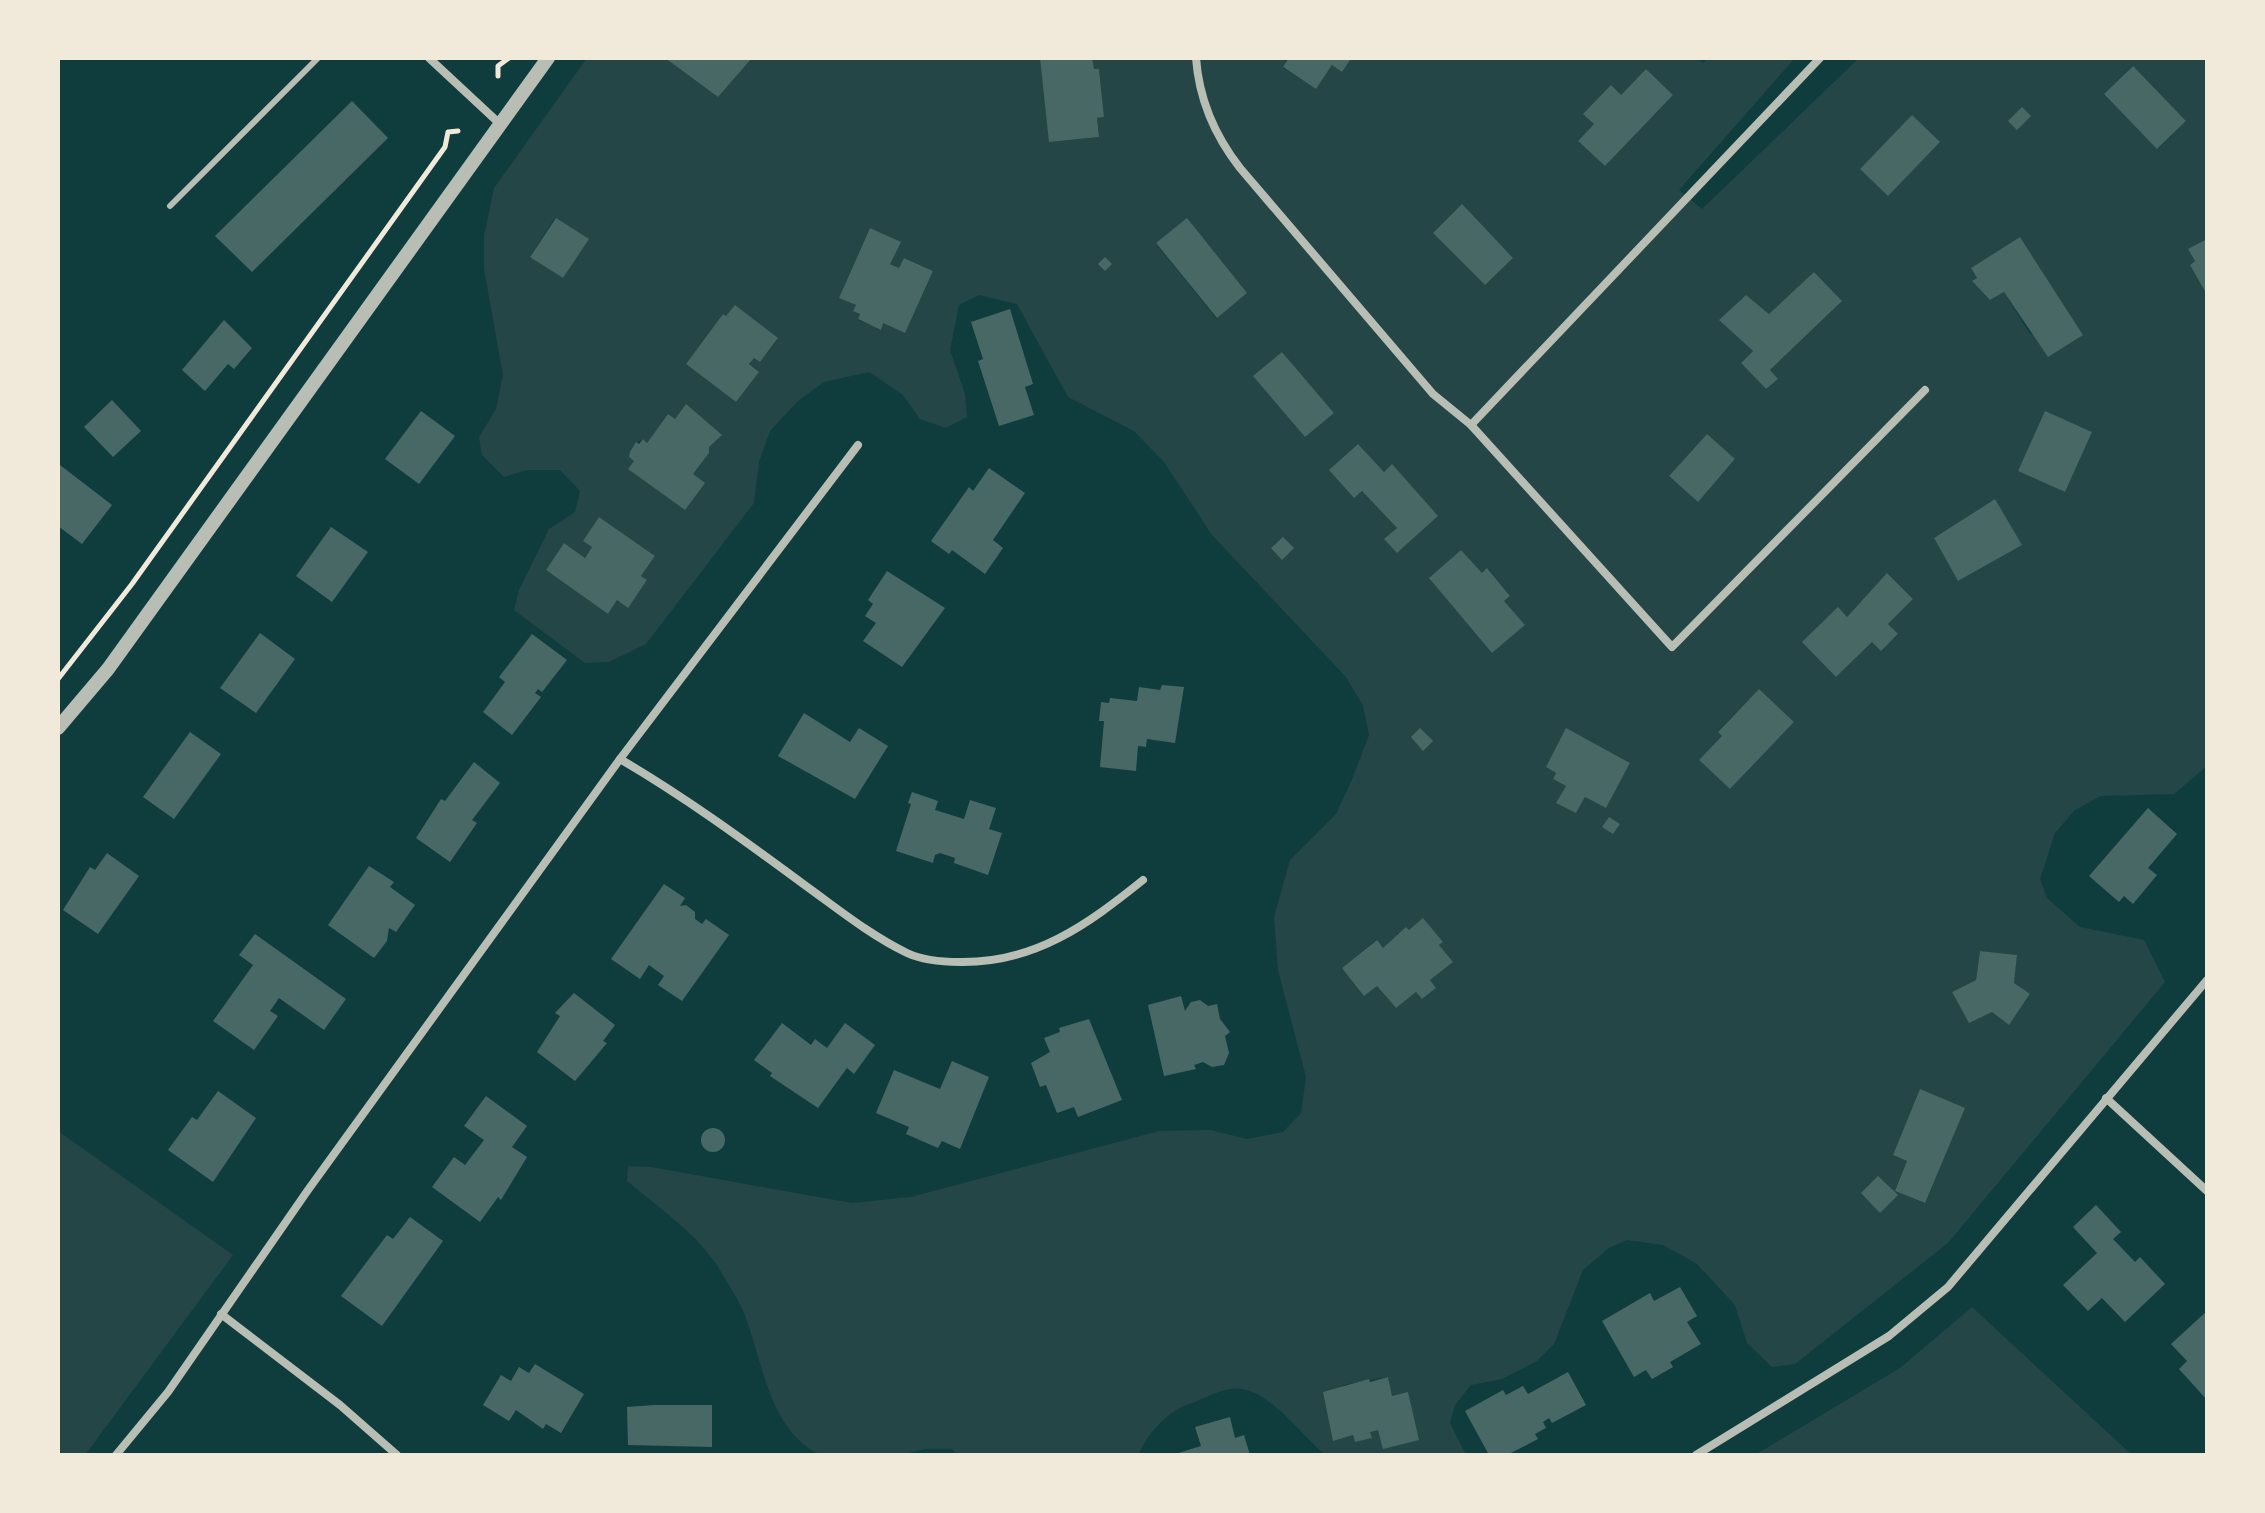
<svg xmlns="http://www.w3.org/2000/svg" width="2265" height="1513" font-family="Jost,sans-serif">
<style>
.green{fill:#244646;fill-rule:evenodd}
.building{fill:#486865}
.lines{fill:none;stroke-linecap:round;stroke-linejoin:round}
.path{stroke:#f1e9da;stroke-width:5}
.service{stroke:#b8beb3;stroke-width:6}
.minor{stroke:#b8beb3;stroke-width:8}
.tertiary{stroke:#b8beb3;stroke-width:14}
</style>
<rect width="100%" height="100%" fill="#0f3d3e"/>
<g class="green">
<path d="M587 58H665L718 97 752 58H1040L1050 142 1099 137 1097 118 1104 117 1099 69H1094L1092 58H1289L1283 68 1316 89 1332 65 1342 71 1350 60 1347 58H1697L1703 63 1708 58H1795L1679 190 1702 209 1859 58H2207V239L2189 250 2195 261 2190 265 2207 295V766L2174 794 2101 796 2075 810 2055 833 2040 879 2047 898 2080 927 2144 940 2165 982 1948 1243 1795 1364 1772 1367 1747 1343 1735 1305 1697 1264 1663 1245 1627 1240 1609 1248 1583 1270 1554 1344 1537 1361 1502 1379 1471 1385 1455 1405 1450 1423 1466 1455H1326C1302 1437 1266 1383 1231 1389 1216 1391 1199 1401 1184 1406 1168 1412 1143 1438 1139 1455H957L952 1449H925L901 1455H820C768 1429 763 1361 744 1313 738 1298 728 1284 720 1270 698 1234 659 1208 627 1181L628 1166 651 1167 852 1203 911 1197 1159 1131 1211 1130 1247 1139 1283 1132 1301 1113 1306 1077 1278 970 1274 917 1290 860 1336 814 1351 782 1369 735 1363 706 1346 677 1212 535 1164 462 1134 431 1068 397 1017 304 979 295 959 305 950 350 965 394 967 417 946 428 920 419 903 395 869 372 824 382 798 401 770 431 759 462 754 503 646 644 609 662 585 663 514 610 519 590 549 529 575 512 580 491 560 470H527L504 477 482 455 479 437 496 409 503 375 484 269V236L494 188ZM2132 66 2186 121 2158 149 2104 94ZM1646 69 1673 95 1605 166 1578 141 1594 124 1584 114 1621 95ZM1912 116 1939 143 1888 195 1860 169ZM1462 205 1513 258 1485 285 1433 233ZM555 218 588 239 563 278 530 256ZM1187 219 1247 293 1216 318 1156 244ZM870 228 900 242 890 264 899 268 905 258 933 271 905 333 883 323 880 329 858 320 860 314 853 311 856 305 839 298ZM2020 237 2083 335 2030 334 2004 292 1990 300 1973 282 1977 278 1971 268ZM1814 272 1842 301 1770 370 1778 379 1766 389 1741 363 1753 351 1720 320 1746 295 1769 314ZM735 306 778 339 760 362 754 358 749 364 759 372 736 402 686 364 723 314 726 316ZM1282 352 1333 412 1305 437 1254 376ZM686 405 721 435 709 447V453L693 474 629 468 634 461 629 457 636 443 643 439 647 443 668 414 675 419ZM2046 412 2092 432 2065 492 2019 471ZM1706 435 1735 460 1698 501 1669 476ZM1358 444 1384 472 1391 465 1438 516 1397 553 1385 539 1397 528 1362 491 1354 497 1330 470ZM1995 499 2021 545 1958 581 1934 538ZM599 517 655 556 641 576 647 580 628 607 617 600 608 614 546 570 564 543 585 558 592 547 583 541ZM1461 550 1482 573 1488 568 1510 596 1504 601 1525 625 1492 653 1430 578ZM1887 573 1913 599 1888 624 1898 635 1881 650 1872 642 1836 677 1803 642 1847 617ZM1759 689 1794 722 1730 789 1699 760 1722 736 1718 731ZM1567 729 1630 763 1606 808 1585 797 1576 813 1557 803 1566 786 1553 779 1556 773 1546 767ZM1423 919 1442 941 1439 945 1452 962 1430 980 1436 988 1422 999 1416 992 1396 1008 1377 986 1342 968 1376 940 1383 948 1406 927 1409 930ZM1980 951 2017 955 2014 983 2030 995 2009 1025 1992 1012 1969 1022 1952 992 1976 980ZM1920 1090 1964 1108 1924 1203 1895 1191 1907 1161 1893 1155ZM1388 1377 1392 1396 1408 1393 1370 1432 1371 1438 1355 1442 1353 1435 1333 1440 1343 1385Z"/>
<polygon points="58,1131 233,1255 85,1455 58,1455"/>
<polygon points="1972,1307 2132,1455 1755,1455 1900,1368"/>
</g>
<g class="building">
<polygon points="665,58 752,58 718,97"/>
<polygon points="1040,58 1092,58 1094,69 1099,69 1104,117 1097,118 1099,137 1049,142"/>
<polygon points="1289,58 1347,58 1350,60 1342,72 1332,65 1316,89 1283,67"/>
<polygon points="2133,66 2186,121 2157,149 2104,94"/>
<polygon points="1646,69 1673,95 1605,166 1578,141 1594,124 1583,114 1611,85 1621,95"/>
<polygon points="352,101 388,138 252,272 215,236"/>
<polygon points="2022,107 2031,116 2017,130 2008,121"/>
<polygon points="1912,115 1940,142 1888,196 1860,169"/>
<polygon points="1462,204 1513,258 1485,285 1433,233"/>
<polygon points="556,218 589,239 563,278 530,257"/>
<polygon points="1187,218 1247,293 1217,318 1156,243"/>
<polygon points="870,228 901,242 890,264 899,268 904,258 933,271 905,333 883,323 881,330 858,319 860,314 853,311 856,305 839,298"/>
<polygon points="2020,237 2083,335 2048,357 2004,292 1990,300 1972,281 1977,278 1971,268"/>
<polygon points="2207,239 2207,295 2190,265 2195,261 2188,249"/>
<polygon points="1105,257 1112,264 1105,271 1098,264"/>
<polygon points="1814,272 1842,301 1770,370 1778,379 1766,389 1741,363 1753,351 1719,320 1746,295 1769,314"/>
<polygon points="735,305 778,338 760,362 754,358 749,364 759,372 736,402 686,364 723,314 726,316"/>
<polygon points="1010,309 1033,384 1025,387 1034,415 999,426 978,361 983,359 971,322"/>
<polygon points="224,320 252,348 234,369 228,364 205,391 182,370"/>
<polygon points="1282,352 1334,413 1305,437 1253,376"/>
<polygon points="112,400 141,431 113,457 84,427"/>
<polygon points="686,404 722,435 709,447 709,453 693,474 705,483 685,510 628,469 634,461 629,457 630,452 636,442 639,444 643,439 647,443 668,414 675,419"/>
<polygon points="421,411 455,436 419,484 385,459"/>
<polygon points="2045,411 2092,432 2065,492 2018,471"/>
<polygon points="1707,434 1735,459 1698,502 1669,476"/>
<polygon points="1358,444 1384,472 1392,464 1438,516 1397,553 1384,539 1397,528 1362,491 1354,498 1329,470"/>
<polygon points="60,465 112,505 82,544 58,526"/>
<polygon points="989,468 1025,493 993,540 1003,548 985,574 952,550 949,554 931,541 969,487 973,491"/>
<polygon points="1995,499 2022,545 1958,581 1934,538"/>
<polygon points="599,517 655,556 641,576 647,580 628,608 617,600 608,614 546,570 564,543 585,558 592,547 583,541"/>
<polygon points="331,527 368,552 332,602 296,576"/>
<polygon points="1283,537 1294,548 1282,560 1271,548"/>
<polygon points="1461,550 1482,573 1487,568 1510,596 1504,601 1525,625 1492,653 1429,578"/>
<polygon points="887,571 945,608 902,667 863,641 876,623 865,616 873,604 868,600"/>
<polygon points="1887,573 1913,599 1888,624 1898,634 1881,651 1872,642 1836,677 1802,642 1838,607 1847,617"/>
<polygon points="260,633 295,659 256,713 220,688"/>
<polygon points="532,634 567,660 542,692 538,689 535,693 541,697 512,735 483,712 505,682 499,677"/>
<polygon points="1162,685 1184,687 1175,743 1147,739 1146,747 1138,746 1136,771 1100,767 1104,721 1099,721 1101,702 1109,703 1110,698 1137,701 1139,687 1160,690"/>
<polygon points="1759,689 1794,722 1730,789 1699,760 1722,736 1718,732"/>
<polygon points="804,713 850,742 859,728 888,746 855,799 778,756"/>
<polygon points="1420,728 1433,741 1423,751 1411,737"/>
<polygon points="1566,728 1630,763 1606,808 1585,797 1576,813 1556,803 1566,786 1553,779 1556,773 1546,767"/>
<polygon points="190,732 221,754 174,819 143,797"/>
<polygon points="474,762 500,783 472,820 477,823 450,862 416,838 441,799 445,801"/>
<polygon points="912,792 938,801 935,810 964,819 970,800 996,808 989,829 1002,833 988,875 954,863 955,858 940,853 935,855 933,863 896,851 911,804 908,803"/>
<polygon points="2148,808 2177,834 2148,868 2157,875 2133,904 2124,896 2119,902 2089,876"/>
<polygon points="1609,817 1620,824 1613,834 1602,827"/>
<polygon points="107,853 139,876 98,934 63,910 90,867 95,870"/>
<polygon points="369,866 394,882 390,887 415,905 396,932 389,928 387,941 374,958 328,925"/>
<polygon points="664,884 685,898 680,906 686,905 695,912 695,919 702,924 706,919 729,935 682,1001 658,985 664,976 649,965 640,979 611,959"/>
<polygon points="1423,918 1443,942 1439,945 1453,962 1430,980 1436,988 1422,999 1416,992 1396,1008 1377,986 1364,996 1342,968 1377,940 1383,948 1406,927 1409,930"/>
<polygon points="255,934 346,999 324,1030 279,998 270,1011 278,1016 254,1050 213,1021 253,965 239,955"/>
<polygon points="1980,951 2017,955 2014,983 2030,994 2009,1025 1992,1012 1969,1023 1952,992 1976,980"/>
<polygon points="574,993 615,1025 603,1041 607,1043 575,1081 537,1052 560,1016 555,1013"/>
<polygon points="1181,996 1185,1011 1191,1002 1200,1000 1208,1006 1217,1004 1220,1019 1230,1032 1225,1036 1229,1053 1224,1065 1212,1067 1203,1062 1194,1065 1196,1069 1164,1076 1148,1005"/>
<polygon points="1089,1019 1122,1100 1078,1117 1074,1107 1057,1113 1046,1085 1040,1087 1031,1063 1050,1052 1044,1038 1060,1032 1059,1028"/>
<polygon points="782,1023 811,1045 815,1039 827,1048 845,1023 875,1045 854,1074 847,1068 818,1108 770,1076 772,1073 754,1060"/>
<polygon points="952,1061 989,1077 960,1149 942,1141 938,1148 906,1134 909,1127 876,1113 894,1070 940,1089"/>
<polygon points="1920,1089 1965,1108 1925,1203 1895,1191 1907,1161 1893,1155"/>
<polygon points="218,1091 256,1118 213,1182 168,1150 192,1117 197,1120"/>
<polygon points="486,1096 527,1126 512,1147 527,1157 501,1200 498,1197 480,1222 432,1187 454,1157 465,1165 484,1140 464,1126"/>
<circle cx="713" cy="1140" r="12"/>
<polygon points="1878,1176 1898,1195 1880,1213 1861,1193"/>
<polygon points="2096,1205 2121,1232 2113,1239 2135,1262 2140,1257 2165,1284 2125,1322 2102,1298 2088,1311 2063,1285 2097,1253 2073,1227"/>
<polygon points="410,1217 443,1241 382,1326 341,1296 387,1235 393,1239"/>
<polygon points="1680,1287 1697,1316 1687,1322 1701,1344 1670,1362 1673,1367 1652,1379 1646,1370 1634,1377 1602,1321 1650,1293 1654,1301"/>
<polygon points="2207,1311 2207,1400 2179,1369 2187,1361 2171,1344"/>
<polygon points="535,1364 584,1394 561,1433 546,1424 543,1429 516,1410 509,1421 483,1405 501,1375 511,1381 519,1367 529,1373"/>
<polygon points="1568,1372 1586,1405 1552,1423 1549,1418 1543,1422 1546,1428 1535,1434 1538,1439 1507,1455 1489,1455 1465,1411 1503,1390 1506,1395 1523,1386 1528,1394"/>
<polygon points="1388,1377 1392,1396 1408,1392 1419,1440 1383,1449 1378,1430 1370,1432 1372,1438 1355,1442 1353,1435 1333,1441 1323,1392 1369,1379 1370,1382"/>
<polygon points="655,1405 712,1405 712,1447 628,1445 627,1407"/>
<polygon points="1230,1417 1235,1438 1244,1435 1250,1455 1172,1455 1201,1446 1195,1427"/>
</g>
<g class="lines">
<g class="path">
<polyline points="498,76 498,66 509,58"/>
<polyline points="58,679 132,584 445,147 448,132 458,131"/>
</g>
<polyline class="service" points="170,206 318,58"/>
<g class="minor">
<polyline points="429,58 500,124"/>
<path d="M1196 58C1199 99 1215 136 1240 168L1433 394 1471 425 1672 647 1925 390"/>
<polyline points="1471,425 1820,58"/>
<path d="M620 759C685 797 745 841 806 886 838 909 870 935 907 953 922 960 943 962 960 962 1035 963 1087 925 1143 880"/>
<polyline points="2106,1098 2207,1191"/>
<polyline points="221,1314 340,1405 397,1455"/>
<polyline points="116,1455 168,1392 308,1190 620,759 858,445"/>
<polyline points="1696,1455 1889,1336 1948,1287 2207,980"/>
</g>
<polyline class="tertiary" points="58,728 108,669 548,58"/>
</g>
<rect width="2265" height="1513" fill="none" stroke="#f1e9da" stroke-width="120"/>
</svg>
